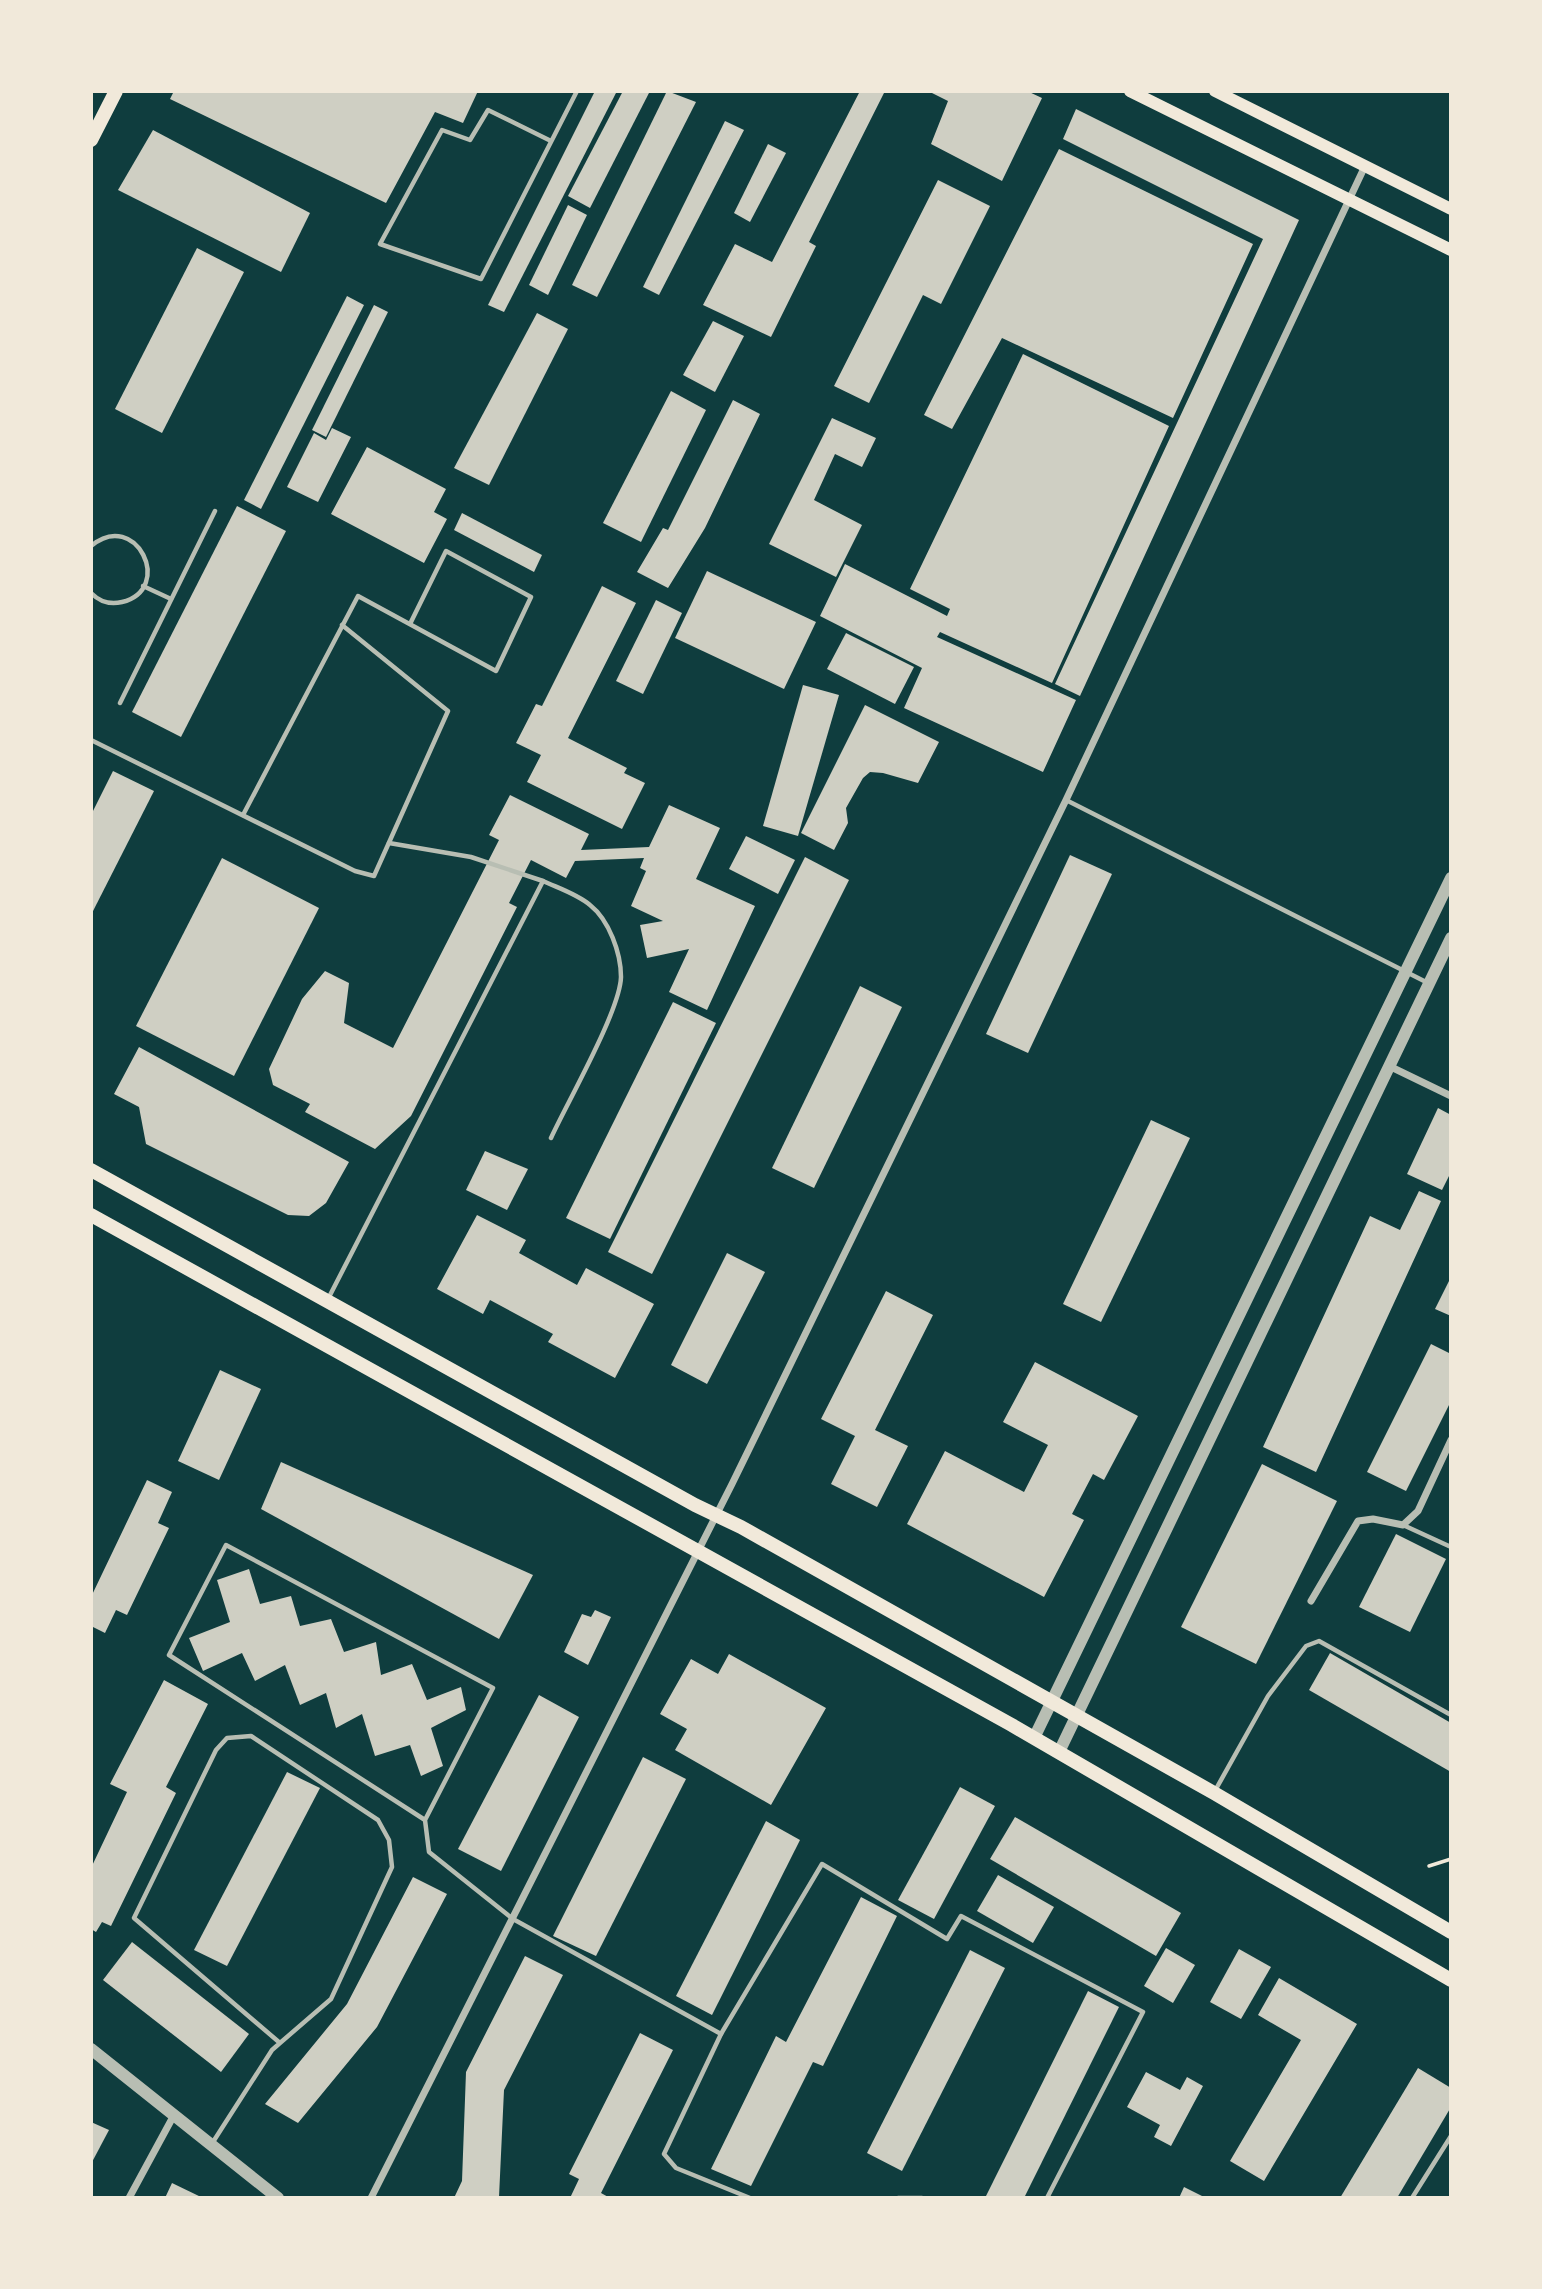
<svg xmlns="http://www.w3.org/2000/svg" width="1542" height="2289" font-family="Jost,sans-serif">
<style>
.building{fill:#cfcfc3}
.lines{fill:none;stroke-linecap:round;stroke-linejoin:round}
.path{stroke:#f1e9da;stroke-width:3.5}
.service{stroke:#b8beb3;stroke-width:4.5}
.minor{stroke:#b8beb3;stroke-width:7}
.tertiary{stroke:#b8beb3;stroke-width:12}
.secondary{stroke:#f1e9da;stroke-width:12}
.primary{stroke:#f1e9da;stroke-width:14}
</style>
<rect width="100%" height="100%" fill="#0f3d3e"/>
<g class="building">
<polygon points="174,91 478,91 463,123 435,112 386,203 170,99"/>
<polygon points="595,91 617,91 504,312 488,305"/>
<polygon points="623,91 650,91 590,208 568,196"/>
<polygon points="667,91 696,102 597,297 572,285"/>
<polygon points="860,91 885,91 809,242 816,246 771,337 703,305 735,244 772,262"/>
<polygon points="928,91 1027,91 1042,98 1002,181 931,144 948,101"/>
<polygon points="1076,109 1299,220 1080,696 1055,684 1263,239 1063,139"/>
<polygon points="725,121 744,130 659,295 643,287"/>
<polygon points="153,130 310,213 281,272 118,190"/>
<polygon points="768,144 786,153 750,222 734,213"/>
<polygon points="1059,149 1253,244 1173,418 1002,338 952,429 924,415"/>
<polygon points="938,180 990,206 941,304 923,295 869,403 834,386"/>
<polygon points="568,205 587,215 548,295 529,285"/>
<polygon points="197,248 244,272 162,433 115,409"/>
<polygon points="347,296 364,305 261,509 244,500"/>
<polygon points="374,305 388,312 326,437 312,430"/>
<polygon points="537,313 568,329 489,485 454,468"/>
<polygon points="713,321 744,336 715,392 683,375"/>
<polygon points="1023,354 1169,426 1052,683 940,632 937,637 1076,700 1043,772 904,708 922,668 820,616 845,564 947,616 950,609 910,589"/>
<polygon points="671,391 706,410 641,542 603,523"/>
<polygon points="733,400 760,414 705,528 668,588 637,572 663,528 668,530"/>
<polygon points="832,418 876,438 862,467 835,454 814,500 862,525 836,577 769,544"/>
<polygon points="332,428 351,437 318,502 287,487 314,433 326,440"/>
<polygon points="367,447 446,489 434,512 447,519 424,563 331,514"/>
<polygon points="237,506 286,531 181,737 132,712"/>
<polygon points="462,513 542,555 534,572 454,530"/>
<polygon points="707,571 816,622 784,689 675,638"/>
<polygon points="602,586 636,603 568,738 627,768 624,773 645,783 622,829 527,782 541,755 516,743 536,704 542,706"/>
<polygon points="656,600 682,613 643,694 616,681"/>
<polygon points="846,633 914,667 895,704 827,669"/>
<polygon points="803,685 839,695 798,836 763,826"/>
<polygon points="865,705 939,742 918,783 883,773 870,772 863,778 846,808 848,823 834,850 801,833"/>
<polygon points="113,771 154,791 91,915 91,815"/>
<polygon points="510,795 589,834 581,850 649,847 669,805 720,828 696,879 755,906 707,1010 669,992 689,949 647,958 640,925 663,921 631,906 646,871 640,868 644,858 575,861 566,878 531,860 509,903 517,907 411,1116 375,1149 305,1112 310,1104 273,1085 269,1069 302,999 325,971 349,983 344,1023 393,1048 499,840 489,835"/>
<polygon points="746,836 795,860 778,894 729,869"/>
<polygon points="1070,855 1112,874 1028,1053 986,1034"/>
<polygon points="805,857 849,880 652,1274 608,1252"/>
<polygon points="222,858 319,908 234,1076 136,1026"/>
<polygon points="860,986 902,1007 814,1188 772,1168"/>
<polygon points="673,1002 716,1023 610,1239 566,1218"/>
<polygon points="139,1047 349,1162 326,1203 309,1216 288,1215 146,1144 139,1107 114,1094"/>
<polygon points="1438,1108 1451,1115 1451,1172 1442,1190 1407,1174"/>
<polygon points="1151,1120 1190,1138 1101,1322 1063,1304"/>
<polygon points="485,1151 528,1169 507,1210 466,1190"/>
<polygon points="1419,1191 1441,1201 1316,1472 1263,1447 1370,1216 1400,1230"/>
<polygon points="477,1215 526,1240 519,1253 577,1285 586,1268 654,1304 615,1378 548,1342 553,1334 490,1300 483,1314 437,1289"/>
<polygon points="727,1253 765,1272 707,1384 671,1365"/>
<polygon points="1451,1277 1451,1316 1435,1309"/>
<polygon points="886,1291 933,1315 875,1430 908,1446 877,1507 831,1484 855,1436 821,1419"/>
<polygon points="1431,1344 1451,1354 1451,1401 1406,1491 1367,1472"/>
<polygon points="1035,1362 1138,1416 1104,1480 1093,1474 1072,1514 1084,1520 1044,1597 907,1524 945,1451 1024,1492 1048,1445 1003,1422"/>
<polygon points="220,1370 261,1389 219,1480 178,1461"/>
<polygon points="281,1462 533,1575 499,1639 261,1509"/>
<polygon points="1262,1464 1337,1501 1256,1664 1181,1627"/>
<polygon points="147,1480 172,1492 158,1523 169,1528 127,1615 116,1610 105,1633 91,1626 91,1597"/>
<polygon points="1396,1534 1446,1559 1410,1632 1359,1607"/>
<polygon points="249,1569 260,1604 291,1596 300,1626 331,1619 344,1652 376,1642 381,1675 412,1664 427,1700 461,1687 466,1710 431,1728 443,1766 421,1776 410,1745 375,1756 362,1714 336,1728 326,1693 300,1705 285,1665 255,1681 242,1653 203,1671 189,1638 230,1622 217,1580"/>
<polygon points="595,1610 611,1617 588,1665 564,1652 582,1614 591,1617"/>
<polygon points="1330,1653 1451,1723 1451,1772 1309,1690"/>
<polygon points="729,1654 826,1708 771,1805 675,1750 687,1729 660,1714 691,1659 718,1674"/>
<polygon points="164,1680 208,1704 166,1787 176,1793 111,1926 102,1922 96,1932 91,1929 91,1868 127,1792 110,1784"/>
<polygon points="539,1695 579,1717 501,1871 458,1849"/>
<polygon points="643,1757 686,1779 596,1956 553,1936"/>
<polygon points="287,1772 320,1788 227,1966 194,1950"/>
<polygon points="960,1787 995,1806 934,1919 898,1900"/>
<polygon points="1015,1817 1181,1913 1156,1956 990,1859"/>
<polygon points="766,1821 800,1840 712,2015 676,1996"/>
<polygon points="998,1875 1054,1907 1033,1943 977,1911"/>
<polygon points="413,1877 447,1894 377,2027 298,2123 265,2104 347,2004"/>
<polygon points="861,1897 897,1916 823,2066 813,2062 751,2186 711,2169 776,2036 786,2042"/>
<polygon points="132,1942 249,2034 221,2072 103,1980"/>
<polygon points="1166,1948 1195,1965 1173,2003 1144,1986"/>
<polygon points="1239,1949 1271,1967 1241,2019 1210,2002"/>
<polygon points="970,1950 1005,1968 902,2171 867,2153"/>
<polygon points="525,1956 563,1975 504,2090 499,2197 454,2198 462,2181 466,2072"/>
<polygon points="1279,1978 1357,2024 1264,2181 1230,2161 1301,2040 1258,2015"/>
<polygon points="1088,1991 1119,2007 1024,2198 985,2198"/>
<polygon points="640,2033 673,2050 601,2193 610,2198 570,2198 579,2179 569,2174"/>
<polygon points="1418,2068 1451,2088 1451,2107 1397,2198 1340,2198"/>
<polygon points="1146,2072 1180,2090 1187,2077 1203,2086 1171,2146 1154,2137 1160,2125 1127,2107"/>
<polygon points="91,2122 109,2130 91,2164"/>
<polygon points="172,2183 203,2198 165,2198"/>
<polygon points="1184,2187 1206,2198 1179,2198"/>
</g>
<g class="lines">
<polyline class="path" points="1429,1866 1451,1859"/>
<g class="service">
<polyline points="551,141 488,110 470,140 442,130 380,244 481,279 577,91"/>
<path d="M91 546C136 508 175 589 122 602 110 605 99 601 91 593"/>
<polyline points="143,586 171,599"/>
<polyline points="120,703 215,511"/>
<polyline points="91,740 355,871 374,876 448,711 342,625"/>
<polyline points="1066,800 1428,983"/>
<polyline points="243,815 358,596 496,671 531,597 446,551 410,624"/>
<path d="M543 881C558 888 577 894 590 905 609 920 621 953 621 977 620 1011 567 1103 551 1138"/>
<polyline points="328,1299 543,881 471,857 389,843"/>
<polyline points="1403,1525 1451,1547"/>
<polyline points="1216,1789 1268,1696 1306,1646 1319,1641 1451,1715"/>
<polyline points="425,1820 169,1655 226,1545 493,1688 425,1820 429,1852 513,1919 721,2034"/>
<polyline points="213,2142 272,2050 280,2043 331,1999 392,1867 389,1840 378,1820 251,1736 227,1738 216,1750 134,1918 280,2043"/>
<polyline points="750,2198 676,2168 664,2154 721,2034 822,1864 947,1939 961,1916 1143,2012 1047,2198"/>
<polyline points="898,2198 922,2198"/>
<polyline points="1412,2198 1451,2136"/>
</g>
<g class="minor">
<polyline points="1389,1066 1451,1096"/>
<polyline points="1311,1601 1358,1521 1373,1519 1403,1525 1418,1511 1451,1440"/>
<polyline points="129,2198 174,2115"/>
<polyline points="371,2198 732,1484 1066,800 1365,166"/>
</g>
<g class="tertiary">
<polyline points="1034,1738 1451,878"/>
<polyline points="1059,1752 1451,938"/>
<polyline points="91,2049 278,2198"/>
</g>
<g class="secondary">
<polyline points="1130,91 1451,250"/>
<polyline points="1215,91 1451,209"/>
</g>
<g class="primary">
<polyline points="91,140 116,91"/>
<polyline points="91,1170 695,1505 741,1527 1214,1793 1451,1932"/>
<polyline points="91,1215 1010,1724 1451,1980"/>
</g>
</g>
<rect width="1542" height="2289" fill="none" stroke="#f1e9da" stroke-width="186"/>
</svg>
